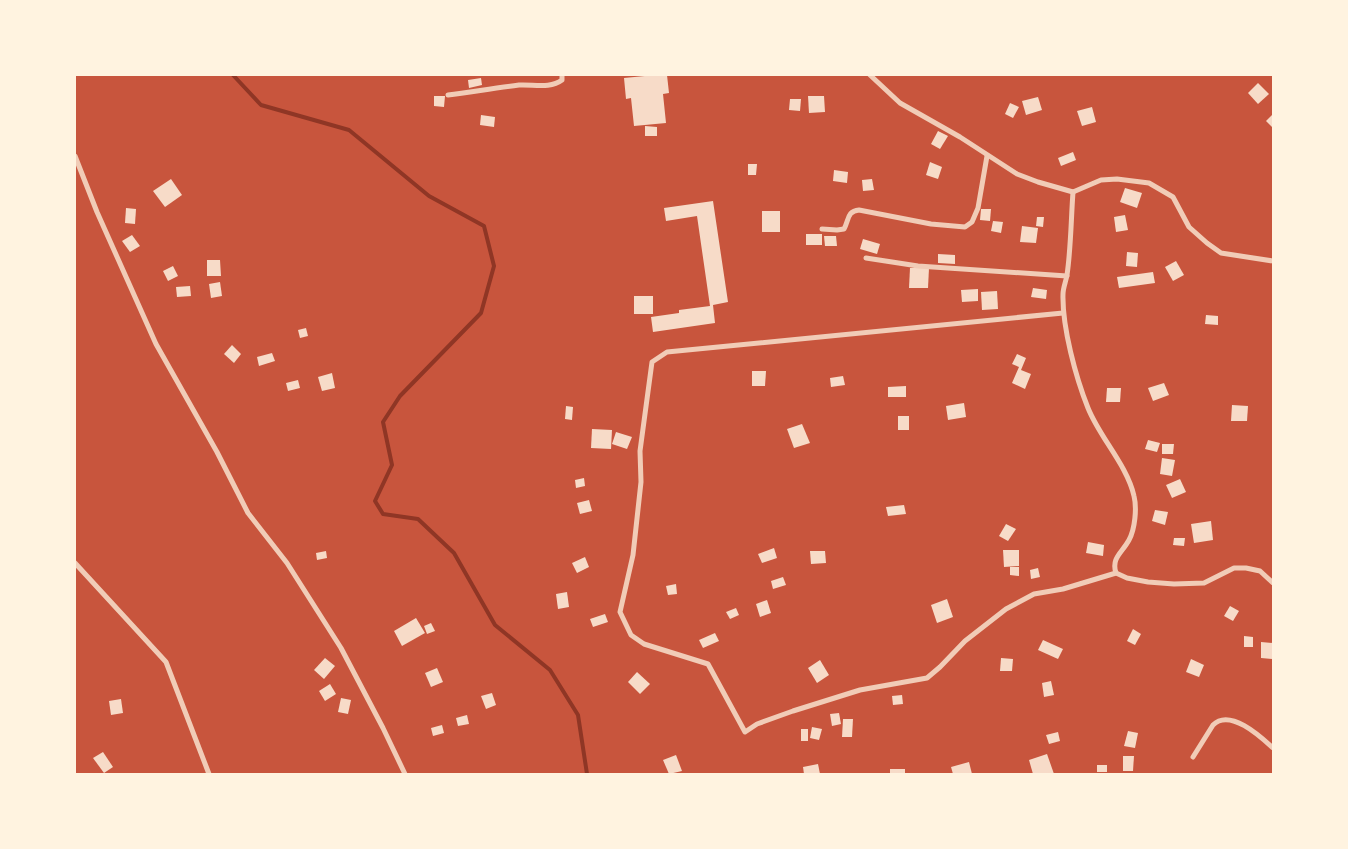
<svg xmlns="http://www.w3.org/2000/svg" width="1348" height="849" font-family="Figtree,sans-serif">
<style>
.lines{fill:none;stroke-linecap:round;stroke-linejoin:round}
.stream{stroke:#8f3625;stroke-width:4}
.building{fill:#f7dbc8}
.minor{stroke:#f1ccb7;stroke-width:5}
</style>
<rect width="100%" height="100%" fill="#c8553d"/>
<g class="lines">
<polyline class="stream" points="233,75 261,105 349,130 429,196 484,226 494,266 481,313 400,396 383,422 392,465 375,501 383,514 418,519 454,553 495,625 550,670 578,715 587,774"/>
</g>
<g class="building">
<polygon points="655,75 667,75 669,93 663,94 666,123 634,126 631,98 626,99 624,78"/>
<polygon points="481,78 482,85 469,88 468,80"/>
<polygon points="1258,83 1269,94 1258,104 1248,93"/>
<polygon points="434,96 445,96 444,107 434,106"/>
<polygon points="808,96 824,96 825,112 809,113"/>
<polygon points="1038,97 1042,110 1026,115 1022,101"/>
<polygon points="790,99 801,99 800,111 789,110"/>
<polygon points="1010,103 1019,107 1013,118 1005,114"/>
<polygon points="1092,107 1096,122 1082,126 1077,111"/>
<polygon points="1273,114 1273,128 1266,121"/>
<polygon points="481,115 495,117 494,127 480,125"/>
<polygon points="645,126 657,127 657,136 645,136"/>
<polygon points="938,131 948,136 940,149 931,144"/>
<polygon points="1073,152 1076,160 1061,166 1058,158"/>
<polygon points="930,162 942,167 938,179 926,175"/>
<polygon points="748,164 757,164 756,175 748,175"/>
<polygon points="834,170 848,172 847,183 833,181"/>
<polygon points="171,179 182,195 165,207 153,191"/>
<polygon points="872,179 874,190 863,191 862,180"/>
<polygon points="1125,188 1142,193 1137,208 1120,202"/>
<polygon points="713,201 728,302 713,305 715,323 653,332 651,317 679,313 679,310 710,306 697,216 666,221 664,208"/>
<polygon points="126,208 136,209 135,224 125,223"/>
<polygon points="981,209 991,209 990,221 980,220"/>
<rect x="762" y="211" width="18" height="21"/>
<polygon points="1125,215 1128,230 1116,232 1114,217"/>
<polygon points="1037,217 1044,217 1043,227 1036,226"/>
<polygon points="993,221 1003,222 1001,233 991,231"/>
<polygon points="1022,226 1038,228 1036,243 1020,242"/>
<rect x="806" y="234" width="16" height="11"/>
<polygon points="132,235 140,246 130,252 122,241"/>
<polygon points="824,236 836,236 837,246 825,246"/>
<polygon points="863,239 880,244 877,254 860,249"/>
<polygon points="1127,252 1138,253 1137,267 1126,266"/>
<polygon points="938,254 955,255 955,264 938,263"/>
<polygon points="207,260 220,260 221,276 207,276"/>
<polygon points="1176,261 1184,275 1173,281 1165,267"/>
<polygon points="173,266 178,276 168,281 163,271"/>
<polygon points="910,268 929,268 928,288 909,288"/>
<polygon points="1153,272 1155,283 1119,288 1117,277"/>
<polygon points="220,282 222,296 211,298 209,284"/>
<polygon points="190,286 191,296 177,297 176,287"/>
<polygon points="1033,288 1047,290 1046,299 1031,297"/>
<polygon points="978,289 978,301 962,302 961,290"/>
<polygon points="997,291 998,309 982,310 981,292"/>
<rect x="634" y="296" width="19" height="18"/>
<polygon points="1206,315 1218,316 1218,325 1205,324"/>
<polygon points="306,328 308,336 300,338 298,330"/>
<polygon points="232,345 241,354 234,363 224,354"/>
<polygon points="272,353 275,361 259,366 257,357"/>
<polygon points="1017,354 1026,358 1021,370 1031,374 1025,389 1012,383 1019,367 1012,364"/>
<polygon points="752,371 766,371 765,386 752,386"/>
<polygon points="332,373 335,388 322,391 318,377"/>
<polygon points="843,376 845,385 831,387 830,378"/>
<polygon points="298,380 300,388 288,391 286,383"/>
<polygon points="1164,383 1169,395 1153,401 1148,388"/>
<polygon points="906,386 906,397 888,397 888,387"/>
<polygon points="1107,388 1121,388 1120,402 1106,402"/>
<polygon points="964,403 966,417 948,420 946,406"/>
<polygon points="1232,405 1248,406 1247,421 1231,421"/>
<polygon points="566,406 573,407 572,420 565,419"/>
<rect x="898" y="416" width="11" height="14"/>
<polygon points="802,424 810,443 794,448 787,429"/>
<polygon points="592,429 612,430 611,449 591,448"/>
<polygon points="616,432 632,437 627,449 612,444"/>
<polygon points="1148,440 1160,443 1157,452 1145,449"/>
<polygon points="1162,444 1174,444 1173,454 1162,454"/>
<polygon points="1162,458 1175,460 1172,476 1160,474"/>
<polygon points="584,478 585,486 576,488 575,480"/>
<polygon points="1180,479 1186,492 1172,498 1166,485"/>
<polygon points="589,500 592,511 580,514 577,503"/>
<polygon points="904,505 906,514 888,516 886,507"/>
<polygon points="1155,510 1168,512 1165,525 1152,521"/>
<polygon points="1211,521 1213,540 1194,543 1191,524"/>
<polygon points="1006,524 1016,529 1008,541 999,536"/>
<polygon points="1174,538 1185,538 1184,546 1173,545"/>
<polygon points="1088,542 1104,545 1103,556 1086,553"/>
<polygon points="774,548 777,558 762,563 758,554"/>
<polygon points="1003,550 1019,550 1019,566 1004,567"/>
<polygon points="326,551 327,558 317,560 316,553"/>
<polygon points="810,551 825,551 826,563 811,564"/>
<polygon points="585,557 589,567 577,573 572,563"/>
<polygon points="1010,567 1019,567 1019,576 1010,575"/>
<polygon points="1038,568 1040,577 1031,579 1030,570"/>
<polygon points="783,577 786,585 773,589 771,581"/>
<polygon points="676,584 677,594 668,595 666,586"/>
<polygon points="567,592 569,607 558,609 556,594"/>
<polygon points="947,599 953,617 937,623 931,605"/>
<polygon points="767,600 771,613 760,617 756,604"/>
<polygon points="1230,606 1239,611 1233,621 1224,616"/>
<polygon points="736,608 739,615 730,619 726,612"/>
<polygon points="605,614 608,622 593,627 590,619"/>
<polygon points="416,618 425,633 402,646 394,631"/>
<polygon points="431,623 435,631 427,634 424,626"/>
<polygon points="1133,629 1141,634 1135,645 1127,641"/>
<polygon points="715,633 719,641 703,648 699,640"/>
<polygon points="1244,636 1253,637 1253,647 1244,647"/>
<polygon points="1043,640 1063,649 1058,659 1038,650"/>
<polygon points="1261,642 1273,643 1272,659 1261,658"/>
<polygon points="325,658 335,666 324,679 314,670"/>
<polygon points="1001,658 1013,659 1012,671 1000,671"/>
<polygon points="1191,659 1204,665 1199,677 1186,672"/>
<polygon points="820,660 829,675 817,683 808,668"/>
<polygon points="437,668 443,682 431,687 425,673"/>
<polygon points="637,672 650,684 640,694 628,682"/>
<polygon points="1051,681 1054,695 1044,697 1042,683"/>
<polygon points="330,684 336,694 325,701 319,691"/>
<polygon points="492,693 496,705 486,709 481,696"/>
<polygon points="902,695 903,704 893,705 892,696"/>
<polygon points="341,698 351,700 348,714 338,712"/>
<polygon points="121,699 123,713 111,715 109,701"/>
<polygon points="839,713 841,724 832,726 830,714"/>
<polygon points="467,715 469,724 458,726 456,718"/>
<polygon points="843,719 853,719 852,737 842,737"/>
<polygon points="442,725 444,733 433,736 431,728"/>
<polygon points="812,727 822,729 819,740 810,738"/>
<rect x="801" y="729" width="7" height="12"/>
<polygon points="1128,731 1138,733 1135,748 1124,746"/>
<polygon points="1058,732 1060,741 1049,744 1046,735"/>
<polygon points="103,752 113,767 104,773 93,758"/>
<polygon points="1047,754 1054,774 1033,774 1029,760"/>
<polygon points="676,755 682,771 669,774 663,760"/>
<polygon points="1123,756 1134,756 1133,771 1123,771"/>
<polygon points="969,762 972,774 953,774 951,767"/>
<polygon points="818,764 820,774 804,774 803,767"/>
<rect x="1097" y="765" width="10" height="7"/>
<rect x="890" y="769" width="15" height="5"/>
</g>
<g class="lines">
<g class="minor">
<polyline points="870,75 900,103 960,137 1017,174 1038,182 1073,192 1101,180 1117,179 1149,183 1173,197 1189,227 1207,243 1221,253 1273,261"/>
<path d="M448 95C471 92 495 88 519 85 533 84 550 89 562 80V75"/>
<polyline points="75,156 97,212 156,344 217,452 248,513 287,563 341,648 383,728 405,774"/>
<path d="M1073 192C1071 219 1071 248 1067 275 1066 281 1063 288 1063 294 1062 327 1076 378 1088 408 1100 438 1127 465 1134 496 1137 508 1135 529 1129 540 1122 553 1111 558 1116 573"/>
<path d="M822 229 837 230 844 229C849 220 847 211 859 210L931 224 965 227 972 222 978 208 987 156"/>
<polyline points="866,258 918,266 1067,276"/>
<polyline points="1063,313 667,352 652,362 640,451 641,482 633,555 620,612 631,635 644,644 708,664 745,732 757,724 793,711 860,690 927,678 940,667 965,641 1006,609 1034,594 1063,589 1116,573 1127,578 1148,582 1174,584 1204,583 1234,568 1246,568 1260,571 1273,583"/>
<polyline points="75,563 166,662 209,774"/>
<path d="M1193 757 1213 725C1230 708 1261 737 1273 748"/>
</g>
</g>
<rect width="1348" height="849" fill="none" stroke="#fff3e0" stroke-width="152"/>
</svg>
